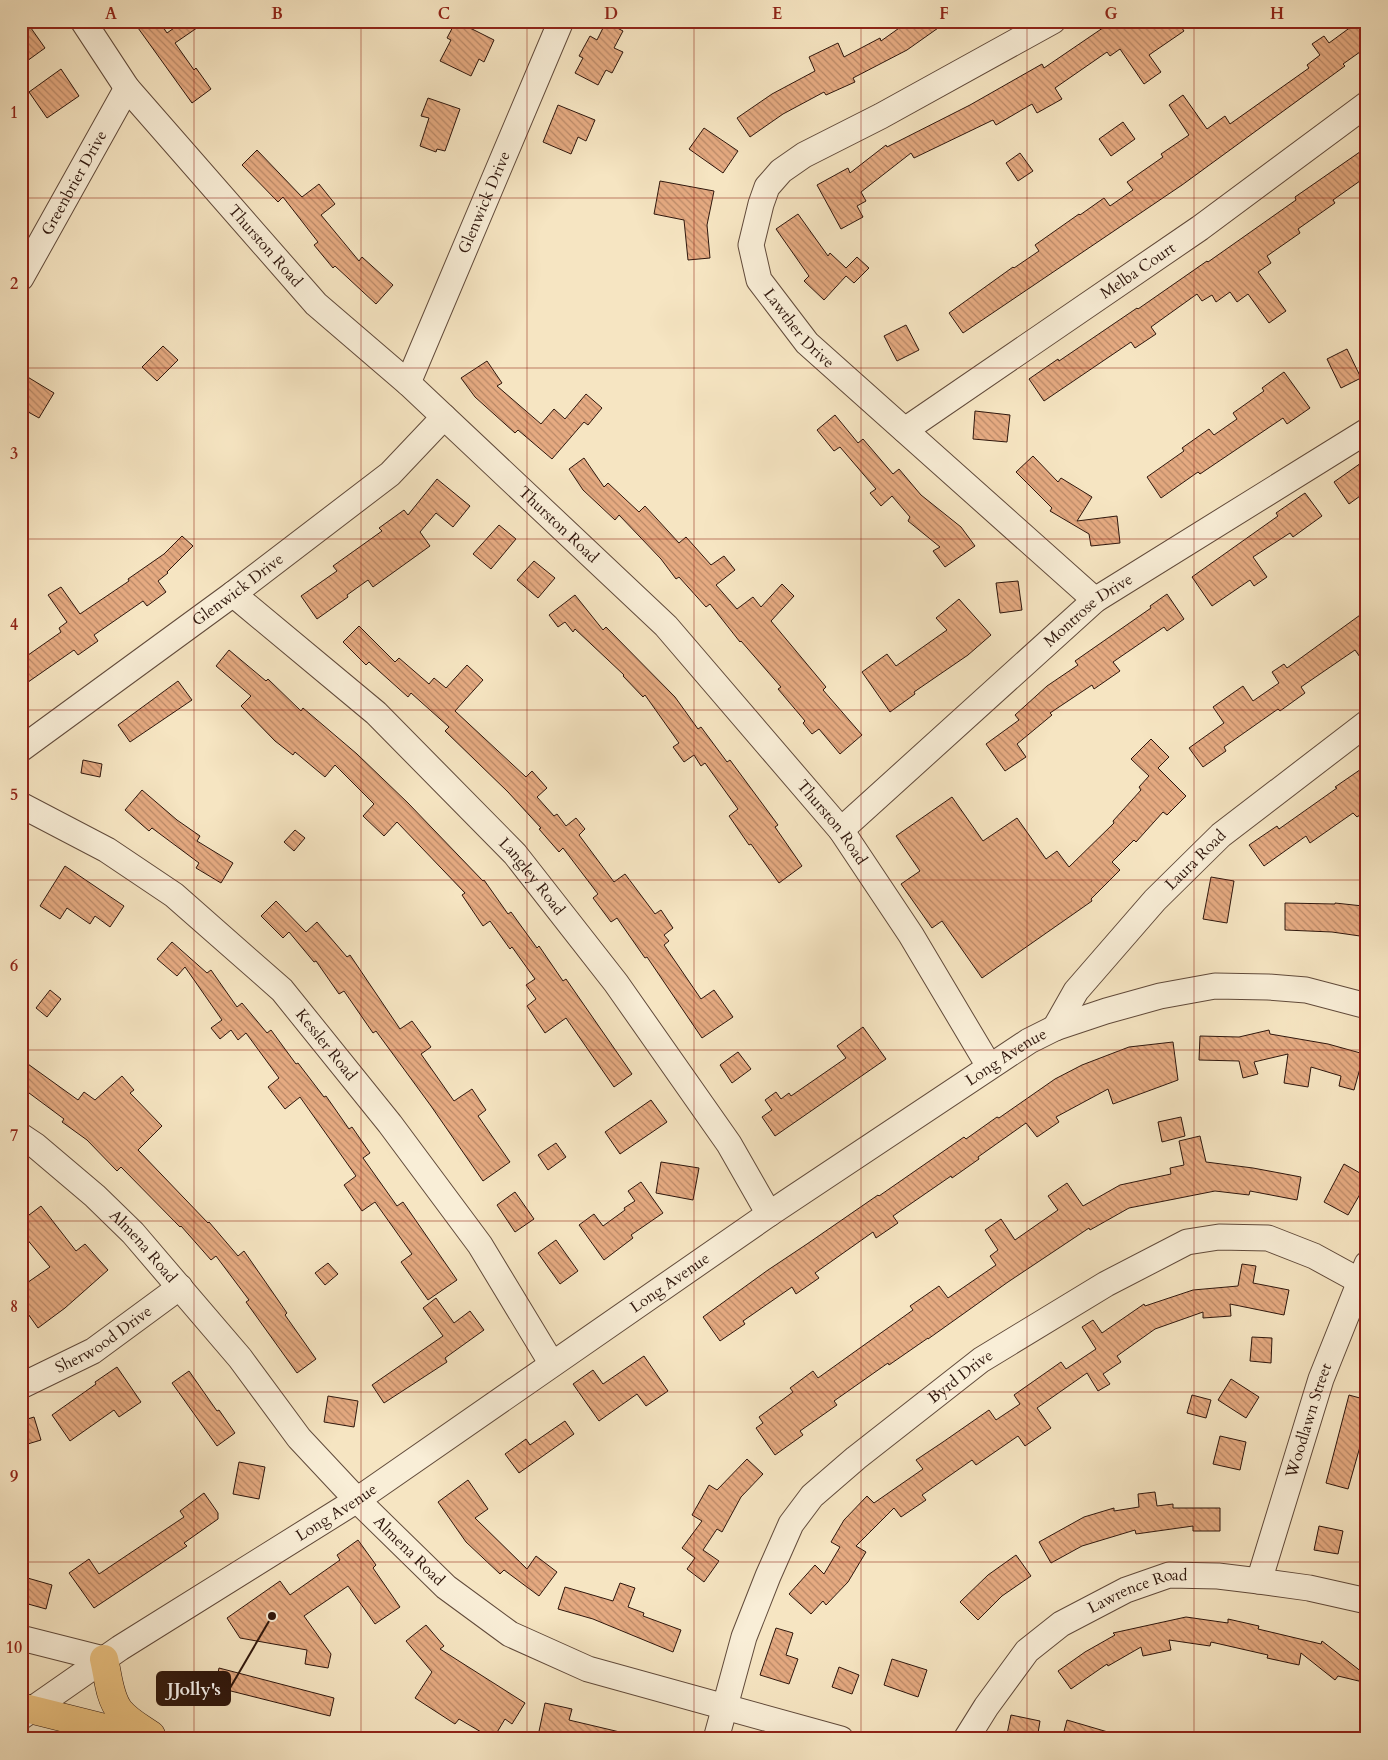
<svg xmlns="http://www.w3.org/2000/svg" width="1388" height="1760" font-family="Cardo,serif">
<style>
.building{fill:url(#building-back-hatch);stroke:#2f170d}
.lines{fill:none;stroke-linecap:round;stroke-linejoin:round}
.minor-casing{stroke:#614a3a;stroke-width:27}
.major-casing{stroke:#2f170d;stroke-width:29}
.minor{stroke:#f9eed7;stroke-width:25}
.major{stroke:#ebc281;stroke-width:28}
.grid{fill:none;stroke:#8f2418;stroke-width:1;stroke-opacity:0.55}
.labels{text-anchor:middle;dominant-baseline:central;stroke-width:4.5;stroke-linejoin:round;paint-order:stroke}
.street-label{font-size:16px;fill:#2f170d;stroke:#f9eed7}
.leader{fill:none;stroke:#2f170d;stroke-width:2}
.callout-dot{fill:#2f170d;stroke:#f9eed7;stroke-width:2}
.callout{fill:#2f170d;stroke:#2f170d;stroke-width:2}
.callout-label{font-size:18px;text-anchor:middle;font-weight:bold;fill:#fff}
.neatline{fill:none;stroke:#8f2418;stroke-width:2}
.grid-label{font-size:16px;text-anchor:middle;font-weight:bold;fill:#8f2418}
</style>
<defs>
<pattern id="building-back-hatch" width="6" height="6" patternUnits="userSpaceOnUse" patternTransform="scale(1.25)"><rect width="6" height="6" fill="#e5aa81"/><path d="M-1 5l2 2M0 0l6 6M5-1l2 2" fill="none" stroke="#ba8968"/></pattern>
</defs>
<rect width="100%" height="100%" fill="#f6e5c2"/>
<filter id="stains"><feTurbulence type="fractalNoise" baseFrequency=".004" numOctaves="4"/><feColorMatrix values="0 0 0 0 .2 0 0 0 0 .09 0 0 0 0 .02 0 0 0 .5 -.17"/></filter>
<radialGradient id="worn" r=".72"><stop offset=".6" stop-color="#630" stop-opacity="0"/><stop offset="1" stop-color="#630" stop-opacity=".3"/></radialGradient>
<g class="building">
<polygon points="21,21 26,21 45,48 27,61 21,52"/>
<polygon points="133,21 159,21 167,33 184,21 207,21 175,43 194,70 196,68 211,89 192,103"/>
<polygon points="456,21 494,40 484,62 479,59 471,76 440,61 451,40 447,38"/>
<polygon points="909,21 948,21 907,50 853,78 855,82 826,95 824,92 783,114 750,137 737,118 772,94 815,71 809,57 838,43 844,57 880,38 881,41"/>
<polygon points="1113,21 1177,21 1184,31 1149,55 1161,72 1144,84 1120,49 1110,56 1107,52 1055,88 1062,99 1037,113 1032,104 996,125 993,120 914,158 911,153 861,192 866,201 857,206 863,217 841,229 817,185 848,168 850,173 886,145 887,147 970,105 1042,64 1044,68"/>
<polygon points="1359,21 1367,21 1367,47 1343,64 1345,66 1182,185 963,333 949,313 1013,267 1014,268 1039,251 1035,245 1079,214 1080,215 1104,198 1110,206 1133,190 1127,182 1163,157 1161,154 1189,135 1169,105 1183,95 1207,129 1225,116 1230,124 1309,68 1307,65 1320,55 1312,44 1324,36 1329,43"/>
<polygon points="606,22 623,31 614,48 623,52 612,73 606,70 598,85 575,73 583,58 579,56 590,36 597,40"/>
<polygon points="61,69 79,96 47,118 29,92"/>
<polygon points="428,98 460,109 445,151 437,149 436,152 420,146 429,118 421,116"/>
<polygon points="558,105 595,120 586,141 578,137 571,154 543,142"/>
<polygon points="1123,122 1135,139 1111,156 1099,139"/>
<polygon points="704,128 738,151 723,173 689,149"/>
<polygon points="1367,147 1367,176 1333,200 1335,203 1298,229 1300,233 1267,256 1271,263 1258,272 1286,311 1269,323 1248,294 1237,302 1230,292 1216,302 1212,295 1202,301 1197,294 1151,327 1156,334 1135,348 1131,342 1044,401 1029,379 1058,359 1059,361 1137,308 1138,309 1207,261 1208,262 1296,200 1295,197"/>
<polygon points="257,150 302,197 319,184 335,204 321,215 359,261 362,257 393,285 376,304 335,266 333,268 314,245 318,242 283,197 278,202 242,165"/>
<polygon points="1020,153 1033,171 1018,181 1006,163"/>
<polygon points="660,181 714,191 707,225 710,258 688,260 684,220 654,214"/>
<polygon points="798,214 828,256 830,253 846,268 857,257 869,268 854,283 846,276 824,300 804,281 809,276 776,229"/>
<polygon points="906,325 919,350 897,361 884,336"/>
<polygon points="163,346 178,360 157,381 142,367"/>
<polygon points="1347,349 1361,378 1341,388 1327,359"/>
<polygon points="487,361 502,383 497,386 541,424 554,409 565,419 586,394 602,408 588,425 584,422 552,459 518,430 515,433 475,397 461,378"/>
<polygon points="1284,372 1310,408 1287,424 1283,418 1200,474 1198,472 1161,498 1147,477 1184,451 1182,448 1209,429 1214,435 1237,419 1233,413 1264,391 1262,388"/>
<polygon points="26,376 54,393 39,418 21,408 21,384"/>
<polygon points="975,411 1010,415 1007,442 973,439"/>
<polygon points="835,415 858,443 863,439 893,474 899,469 921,495 961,527 975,546 945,567 933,551 940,547 908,521 910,517 892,496 881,506 870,493 876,489 840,447 834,451 817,430"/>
<polygon points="1033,456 1058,482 1061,478 1092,497 1077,521 1117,516 1120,543 1091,546 1089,534 1050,511 1052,508 1016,472"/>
<polygon points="584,458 604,487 608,483 639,512 645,506 679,543 686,537 711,565 724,556 735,570 716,585 737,609 753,597 761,607 782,584 794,596 771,621 826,687 823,690 862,735 840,754 819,729 812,734 803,723 805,721 778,689 781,687 741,641 740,642 710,604 706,607 679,577 676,579 661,559 619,515 615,520 583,490 569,469"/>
<polygon points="1361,463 1367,471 1367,491 1349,504 1334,482"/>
<polygon points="437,479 470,506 453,527 436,513 420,532 430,546 373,587 368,580 347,595 348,597 317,619 301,596 337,571 333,566 382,531 379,528 404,510 408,515"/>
<polygon points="1305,493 1322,516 1293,537 1290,533 1253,557 1267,577 1254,586 1250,580 1212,606 1192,577 1278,516 1276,513"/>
<polygon points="499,525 516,539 491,569 473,554"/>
<polygon points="182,536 193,546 167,572 168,573 158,581 166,592 147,606 143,601 94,635 98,641 78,655 74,650 21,687 21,660 61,632 59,628 67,622 48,595 61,587 80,614 129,581 128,579 164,554"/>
<polygon points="534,561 555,578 538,598 517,580"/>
<polygon points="1018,581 1022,610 1000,613 996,583"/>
<polygon points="1167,594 1184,619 1167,631 1164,627 1113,662 1120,671 1094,689 1092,685 1050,713 1052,715 1017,744 1026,757 1005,771 986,744 1019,720 1015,715 1047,686 1078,665 1075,661 1151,608 1150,606"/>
<polygon points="575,595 603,630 606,627 675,697 698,729 701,727 727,762 730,760 778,825 775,827 802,866 779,883 751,844 749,845 729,816 738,809 705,763 701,766 694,755 684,762 673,747 679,743 645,695 643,697 623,676 624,675 575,629 573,632 565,622 558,627 549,615"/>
<polygon points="959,599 991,635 968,655 914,692 915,694 890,712 862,672 887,654 896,666 947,630 936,618"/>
<polygon points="1367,610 1367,667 1355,650 1301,687 1305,693 1280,711 1278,709 1224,747 1226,751 1203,767 1189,748 1224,723 1213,707 1243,686 1253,701 1279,683 1272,672 1284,664 1287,668"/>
<polygon points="359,626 395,662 399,658 429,684 434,678 446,688 467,665 483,680 455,711 526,777 532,771 547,788 537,797 554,816 557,814 566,826 576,818 585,829 579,835 614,882 625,874 655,914 661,910 673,928 664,935 669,941 664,945 701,999 714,990 733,1017 702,1038 647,957 645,958 617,918 611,922 593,898 598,894 563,848 559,852 539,829 541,828 508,792 445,731 449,727 411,693 408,697 369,662 366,665 343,642"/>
<polygon points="229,650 266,681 268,679 301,711 303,708 357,754 408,803 483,881 484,880 508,914 511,912 537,948 539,946 563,981 566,979 632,1074 614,1087 566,1018 545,1033 527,1006 536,999 526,985 535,979 512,947 510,949 490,921 483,926 462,895 465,893 397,822 384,836 363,816 374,804 335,765 325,777 295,752 293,755 275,741 241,706 251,696 216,666"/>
<polygon points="178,681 192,700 130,742 118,725"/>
<polygon points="1151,739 1169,757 1158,768 1186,796 1167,815 1163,812 1136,842 1134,840 1112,862 1120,870 1091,899 1092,901 982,978 942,921 932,928 901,884 920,871 896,836 952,797 983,841 1017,818 1046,859 1057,851 1069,867 1114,823 1113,821 1141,790 1139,787 1149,776 1131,759"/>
<polygon points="83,760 102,764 100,777 81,773"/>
<polygon points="1367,765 1367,810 1357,817 1353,813 1310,843 1306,836 1264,866 1249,845 1277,826 1279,829 1337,788 1335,787"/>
<polygon points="142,790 177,820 200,836 197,841 233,863 221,883 196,868 199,863 152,828 149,831 125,810"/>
<polygon points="295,830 305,838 294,851 284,842"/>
<polygon points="65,866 124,906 110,927 95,916 90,924 67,908 60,919 40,906"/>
<polygon points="1211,877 1234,881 1227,923 1203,919"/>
<polygon points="276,901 306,932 317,922 347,957 350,955 400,1029 412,1021 431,1047 421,1054 454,1101 472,1089 486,1110 478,1116 510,1162 483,1181 431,1106 376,1031 373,1033 344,991 339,994 316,961 314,962 289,932 283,938 261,916"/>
<polygon points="1285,903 1335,904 1335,903 1363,906 1360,936 1332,932 1285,930"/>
<polygon points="172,942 207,973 211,970 237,1007 242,1003 267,1033 271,1030 296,1064 298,1063 324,1097 326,1096 349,1129 352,1127 370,1153 363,1158 397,1206 403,1202 457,1280 428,1300 401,1262 412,1254 375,1202 362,1211 344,1185 356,1176 300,1097 285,1109 268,1087 279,1078 246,1033 238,1040 231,1030 220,1039 211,1028 222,1020 185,967 177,976 157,959"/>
<polygon points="50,990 61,999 47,1017 36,1008"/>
<polygon points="863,1027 886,1059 775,1136 762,1117 772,1110 765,1100 776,1092 781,1099 789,1093 791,1096 846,1058 837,1046"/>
<polygon points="1269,1030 1270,1034 1328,1044 1364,1054 1354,1090 1339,1086 1341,1076 1311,1067 1308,1087 1284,1083 1288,1054 1254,1062 1258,1074 1243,1078 1239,1061 1199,1060 1200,1036 1239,1037"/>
<polygon points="1173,1042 1178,1080 1113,1104 1108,1089 1056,1117 1059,1122 1037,1137 1026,1123 978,1157 979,1159 952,1178 951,1176 893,1216 898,1223 876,1238 873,1232 815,1273 819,1278 796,1294 792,1287 743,1321 745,1324 720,1341 703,1317 768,1270 807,1244 878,1195 879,1196 964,1137 966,1139 997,1117 999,1118 1055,1079 1082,1065 1129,1047"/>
<polygon points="738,1052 751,1069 732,1083 720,1065"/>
<polygon points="21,1059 78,1100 84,1092 95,1100 122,1076 134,1090 130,1093 162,1126 138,1150 208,1223 209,1222 238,1256 244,1251 287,1313 285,1315 316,1359 297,1373 246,1302 249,1300 216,1256 211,1260 181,1226 180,1227 121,1167 117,1171 87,1140 62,1122 64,1119 21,1087"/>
<polygon points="651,1100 667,1122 620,1154 605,1132"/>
<polygon points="1181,1117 1185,1136 1162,1142 1158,1122"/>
<polygon points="1200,1136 1206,1162 1253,1168 1301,1177 1297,1200 1250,1191 1249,1195 1215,1191 1129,1208 1090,1230 1089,1228 1008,1282 928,1339 928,1338 889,1365 888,1363 834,1401 837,1405 800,1431 803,1435 775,1455 756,1428 763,1423 759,1417 793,1392 790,1388 813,1371 818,1378 913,1310 910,1306 939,1286 948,1298 996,1265 990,1256 998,1250 985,1230 1001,1219 1015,1240 1058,1210 1048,1196 1067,1183 1083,1206 1120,1185 1171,1174 1170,1168 1184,1165 1179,1141"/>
<polygon points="556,1143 566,1157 548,1170 538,1155"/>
<polygon points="661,1162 699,1168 693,1200 656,1193"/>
<polygon points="1344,1164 1367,1177 1367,1182 1348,1215 1324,1202"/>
<polygon points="641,1182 663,1213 631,1235 633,1238 604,1260 579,1225 594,1214 603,1226 625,1210 624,1208 635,1201 628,1191"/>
<polygon points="515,1192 534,1219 515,1232 497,1205"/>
<polygon points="41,1206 76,1251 85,1244 108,1270 65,1308 38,1328 21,1304 21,1287 50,1267 21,1232 21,1221"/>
<polygon points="556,1240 578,1271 560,1284 538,1253"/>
<polygon points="328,1263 338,1274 325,1285 315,1273"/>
<polygon points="1242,1264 1256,1266 1253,1283 1289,1290 1284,1315 1230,1304 1231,1316 1203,1318 1203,1312 1155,1329 1117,1356 1121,1362 1103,1374 1110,1384 1098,1391 1087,1373 1037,1408 1051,1428 1025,1446 1018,1436 976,1465 972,1460 922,1495 926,1500 901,1517 894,1508 856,1546 866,1552 848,1582 826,1605 823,1601 811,1614 789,1594 815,1565 824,1574 840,1547 831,1542 844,1520 867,1496 874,1503 923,1469 916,1460 943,1442 989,1410 996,1420 1020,1404 1014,1395 1061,1362 1066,1369 1096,1349 1082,1327 1093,1320 1102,1333 1144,1304 1145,1306 1193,1290 1238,1286"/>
<polygon points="436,1298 454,1323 470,1311 484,1330 445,1358 447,1362 384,1403 372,1385 443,1336 423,1308"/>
<polygon points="1252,1337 1272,1338 1271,1363 1250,1361"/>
<polygon points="644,1356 668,1391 646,1406 637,1394 599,1421 573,1384 593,1370 603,1384"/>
<polygon points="117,1367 141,1402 119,1417 114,1410 70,1441 52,1415 96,1384 95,1382"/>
<polygon points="189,1371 217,1411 219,1410 235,1433 217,1446 172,1383"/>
<polygon points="1231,1379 1259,1397 1246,1418 1218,1400"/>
<polygon points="1192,1395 1211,1400 1206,1418 1187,1413"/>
<polygon points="1349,1395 1367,1400 1367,1422 1348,1489 1326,1483"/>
<polygon points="328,1396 358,1401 354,1427 324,1422"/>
<polygon points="34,1417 41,1440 21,1446 21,1421"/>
<polygon points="565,1421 574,1434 519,1473 505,1454 526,1439 530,1445"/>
<polygon points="1220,1436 1246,1442 1240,1470 1213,1464"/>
<polygon points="747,1459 763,1474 741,1497 722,1532 717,1529 703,1550 719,1561 704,1582 687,1569 695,1558 682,1548 702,1521 692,1515 709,1485 717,1490"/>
<polygon points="239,1462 265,1467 259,1499 233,1494"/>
<polygon points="468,1480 488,1509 475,1518 527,1569 536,1556 557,1572 539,1596 504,1570 500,1574 466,1542 438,1502"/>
<polygon points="1155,1492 1157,1506 1173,1504 1173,1508 1220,1508 1220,1531 1193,1531 1193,1526 1136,1534 1135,1530 1082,1546 1051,1563 1039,1542 1084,1517 1114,1508 1114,1511 1139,1507 1138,1494"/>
<polygon points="204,1493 218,1513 218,1519 184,1543 187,1546 94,1608 69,1573 89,1559 99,1574 184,1517 180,1511"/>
<polygon points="1319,1526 1343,1531 1338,1554 1314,1550"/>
<polygon points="358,1540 376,1565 373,1568 400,1607 375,1624 348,1586 304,1616 331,1654 328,1668 305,1664 307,1650 240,1638 227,1618 280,1581 290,1595 340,1560 337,1555"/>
<polygon points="1016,1555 1031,1576 1002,1596 978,1620 960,1602 988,1575"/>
<polygon points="24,1577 52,1585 46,1609 21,1602 21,1588"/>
<polygon points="620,1583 635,1588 628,1607 644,1613 643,1616 681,1630 673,1652 593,1619 558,1609 565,1587 613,1601"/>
<polygon points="1186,1617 1228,1623 1228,1619 1259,1626 1258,1629 1321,1644 1322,1641 1367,1676 1367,1683 1338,1676 1335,1680 1301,1653 1299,1665 1267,1658 1268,1655 1211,1642 1210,1646 1169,1640 1171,1650 1143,1656 1141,1647 1108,1666 1107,1664 1071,1689 1058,1671 1085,1652 1115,1635 1113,1633"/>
<polygon points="426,1625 444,1646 440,1649 525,1703 512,1724 505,1719 493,1739 459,1719 455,1724 415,1698 432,1672 406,1641"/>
<polygon points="776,1628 793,1633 786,1655 798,1659 789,1684 760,1675"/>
<polygon points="892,1659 927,1670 918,1697 884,1685"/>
<polygon points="839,1667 859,1675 852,1694 832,1687"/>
<polygon points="219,1668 334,1698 330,1716 215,1687"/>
<polygon points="545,1703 572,1709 569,1720 624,1733 623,1739 551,1739 538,1736"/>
<polygon points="1011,1715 1040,1721 1037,1739 1006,1739"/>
<polygon points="1067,1720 1118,1735 1118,1739 1062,1739"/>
</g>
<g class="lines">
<defs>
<g id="minor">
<path id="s1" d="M83 21 127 88 316 304 408 383 666 626 841 830 911 935 989 1066"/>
<path id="s2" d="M1053 21 881 116 804 155 781 171 767 187 761 204 751 245 759 280 807 343 1095 600"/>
<path id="s3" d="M21 278 127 88"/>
<path id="s4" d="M408 383 561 21"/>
<path id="s5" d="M905 430 1200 228 1367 104"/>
<path id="s6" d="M233 594 376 713 515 854 616 983 729 1144 769 1214"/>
<path id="s7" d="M21 749 233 594 390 474 444 417"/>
<path id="s8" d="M21 805 107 850 174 895 282 990 390 1124 480 1245 552 1364"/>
<path id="s9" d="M841 830 1095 600 1367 431"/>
<path id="s10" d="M1055 1028 1076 991 1155 900 1221 835 1367 723"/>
<path id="s11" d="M21 1136 36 1146 95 1196 133 1233 240 1358 299 1438 357 1500 446 1587 510 1634 588 1669 841 1739"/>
<path id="s12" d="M21 1386 93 1351 180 1287"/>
<path id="s13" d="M1259 1581 1321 1379 1367 1264"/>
<polyline points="21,1638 104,1659"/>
<path id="s14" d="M21 1717 120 1648 357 1500 769 1214 1029 1041 1055 1028 1106 1011 1160 996 1215 986 1268 987 1306 990 1367 1006"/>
<path id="s15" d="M716 1739 744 1637 768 1576 791 1524 812 1496 856 1458 981 1360 1106 1284 1187 1242 1219 1237 1268 1238 1314 1256 1367 1285"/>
<path id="s16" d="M966 1739 986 1707 1027 1651 1061 1624 1126 1590 1169 1575 1218 1576 1259 1581 1309 1588 1367 1601"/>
</g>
<g id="major">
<path d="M104 1659C108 1675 109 1698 120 1711 128 1721 141 1728 151 1735"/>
<polyline points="21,1707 149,1739"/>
</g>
</defs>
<use href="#minor" class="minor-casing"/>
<use href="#major" class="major-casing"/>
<use href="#minor" class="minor"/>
<use href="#major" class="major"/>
</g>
<path class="grid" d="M194 21V1739M361 21V1739M527 21V1739M694 21V1739M861 21V1739M1027 21V1739M1194 21V1739M21 198H1367M21 368H1367M21 539H1367M21 710H1367M21 880H1367M21 1050H1367M21 1221H1367M21 1392H1367M21 1562H1367"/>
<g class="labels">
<g class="street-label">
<text stroke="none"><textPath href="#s3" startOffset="109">Greenbrier Drive</textPath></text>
<text stroke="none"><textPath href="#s4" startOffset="196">Glenwick Drive</textPath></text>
<text stroke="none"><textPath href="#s1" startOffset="290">Thurston Road</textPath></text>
<text stroke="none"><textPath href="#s5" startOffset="282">Melba Court</textPath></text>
<text stroke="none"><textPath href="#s2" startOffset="491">Lawther Drive</textPath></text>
<text stroke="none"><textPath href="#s1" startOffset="695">Thurston Road</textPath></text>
<text stroke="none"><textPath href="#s7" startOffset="269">Glenwick Drive</textPath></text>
<text stroke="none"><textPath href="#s9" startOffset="331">Montrose Drive</textPath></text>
<text stroke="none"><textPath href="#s1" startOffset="1100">Thurston Road</textPath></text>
<text stroke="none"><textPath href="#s10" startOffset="220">Laura Road</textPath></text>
<text stroke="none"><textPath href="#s6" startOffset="412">Langley Road</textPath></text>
<text stroke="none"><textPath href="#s8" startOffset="392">Kessler Road</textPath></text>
<text stroke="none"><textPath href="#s14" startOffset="1186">Long Avenue</textPath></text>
<text stroke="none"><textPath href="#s11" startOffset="165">Almena Road</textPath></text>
<text stroke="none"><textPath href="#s14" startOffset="781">Long Avenue</textPath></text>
<text stroke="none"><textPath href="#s12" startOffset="95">Sherwood Drive</textPath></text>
<text stroke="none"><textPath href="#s15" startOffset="454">Byrd Drive</textPath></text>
<text stroke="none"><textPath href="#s13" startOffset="168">Woodlawn Street</textPath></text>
<text stroke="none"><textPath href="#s14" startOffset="376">Long Avenue</textPath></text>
<text stroke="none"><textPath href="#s11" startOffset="570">Almena Road</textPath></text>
<text stroke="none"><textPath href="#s16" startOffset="235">Lawrence Road</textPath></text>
</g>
</g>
<path class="leader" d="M272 1616L230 1688"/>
<circle class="callout-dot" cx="272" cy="1616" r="5"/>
<rect class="callout" x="157" y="1672" width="73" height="33" rx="5"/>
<g class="callout-label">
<text x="194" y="1695">JJolly's</text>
</g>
<rect width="1388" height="1760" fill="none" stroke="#f6e5c2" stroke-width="55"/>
<rect x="28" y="28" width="1332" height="1704" class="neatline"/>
<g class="grid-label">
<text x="111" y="19">A</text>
<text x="277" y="19">B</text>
<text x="444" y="19">C</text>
<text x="611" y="19">D</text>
<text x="777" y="19">E</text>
<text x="944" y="19">F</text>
<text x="1111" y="19">G</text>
<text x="1277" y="19">H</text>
<text x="14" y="118">1</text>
<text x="14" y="289">2</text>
<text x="14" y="459">3</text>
<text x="14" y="630">4</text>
<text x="14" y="800">5</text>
<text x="14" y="971">6</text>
<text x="14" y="1141">7</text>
<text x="14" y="1312">8</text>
<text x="14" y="1482">9</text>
<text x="14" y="1653">10</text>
</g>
<rect width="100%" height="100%" filter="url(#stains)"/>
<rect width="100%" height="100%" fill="url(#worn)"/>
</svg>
